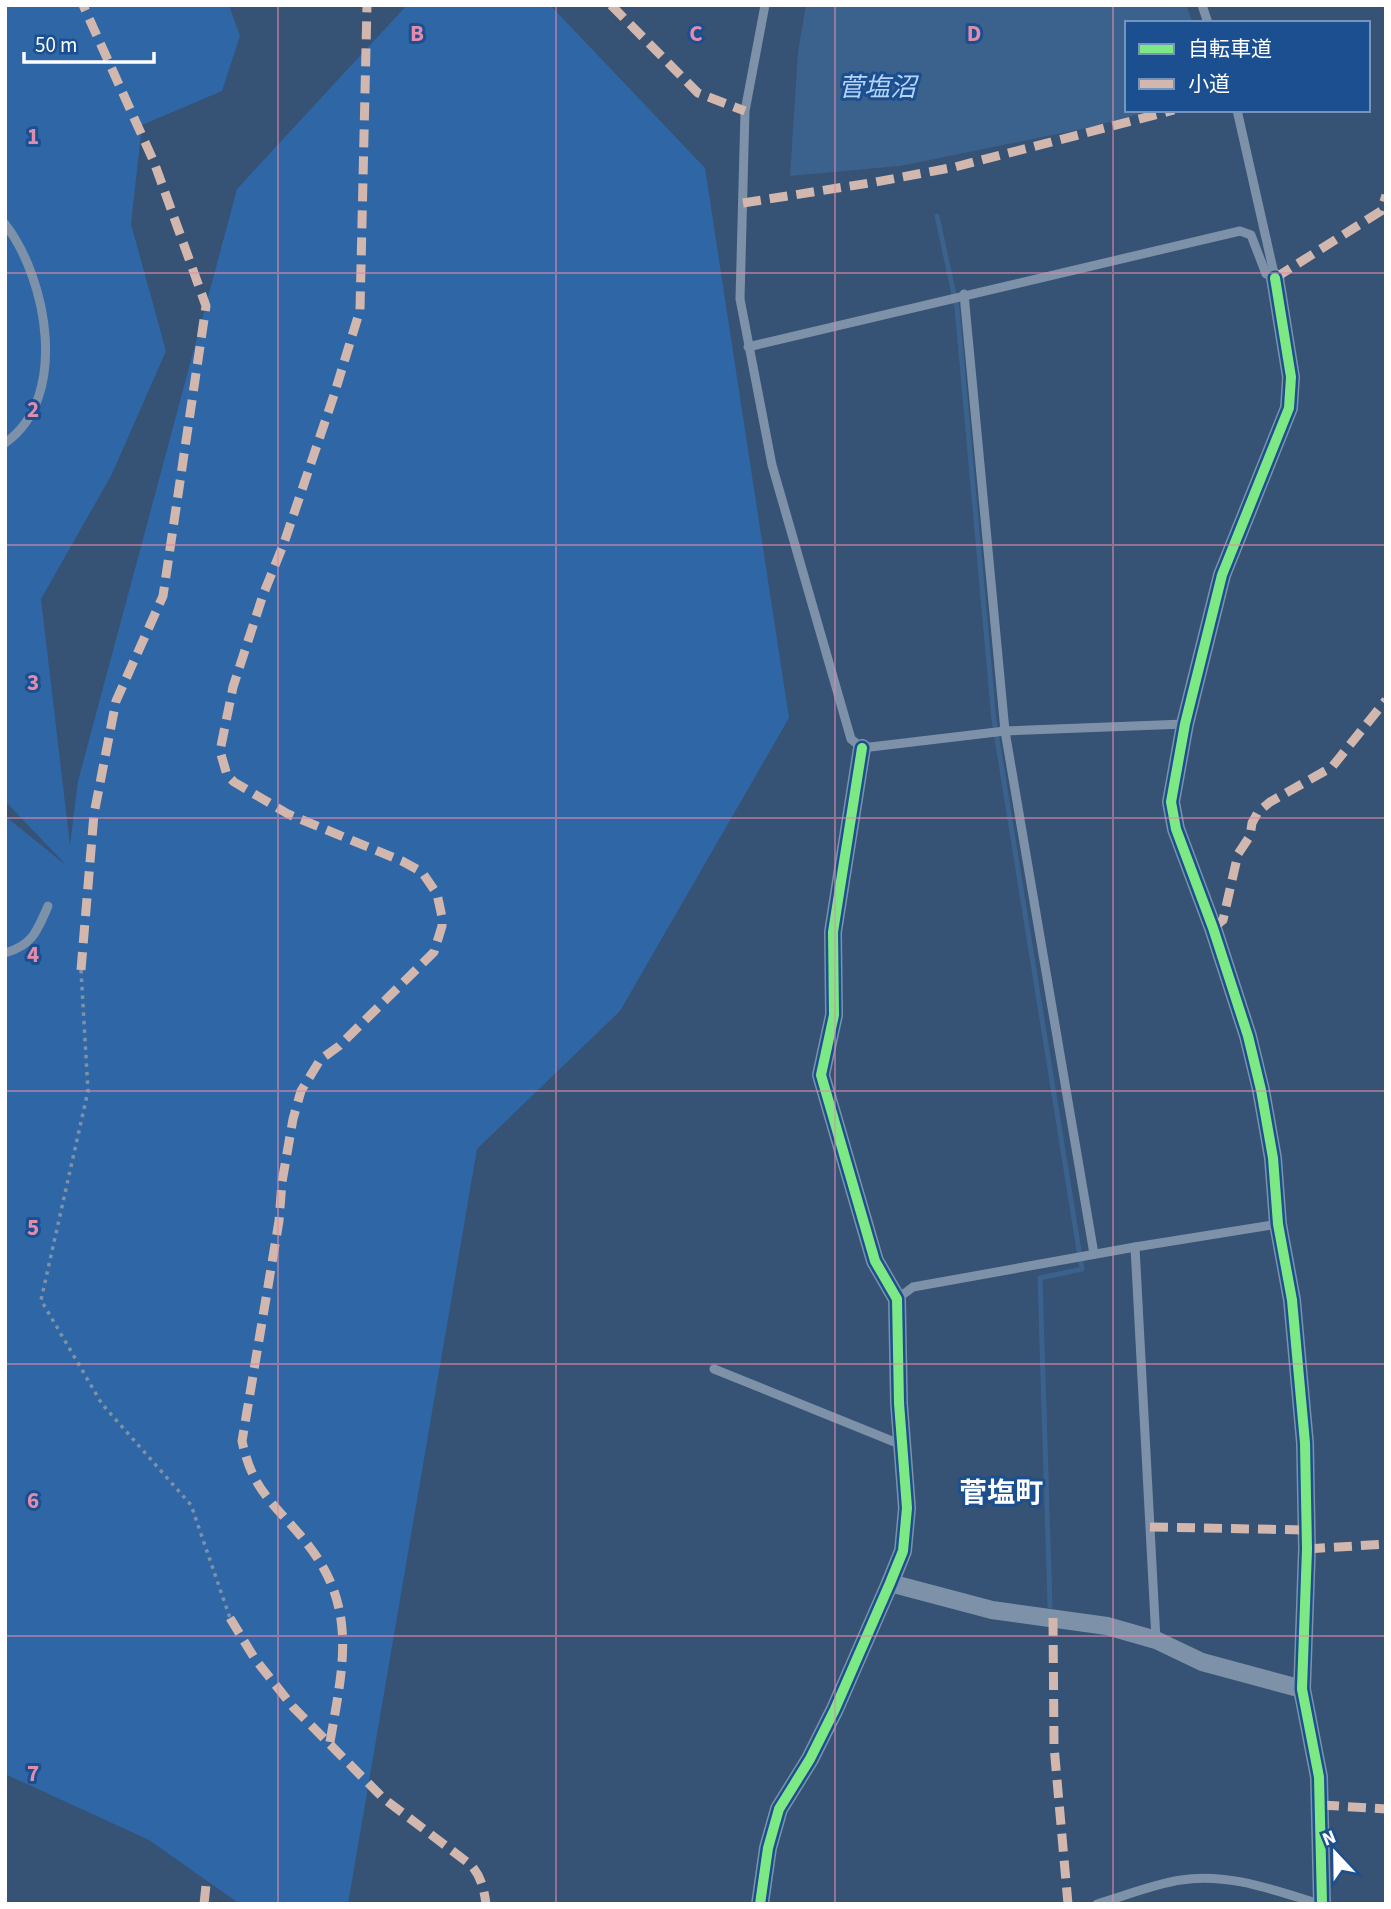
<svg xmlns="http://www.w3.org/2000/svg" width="1391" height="1909" font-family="'Source Sans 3','Noto Sans JP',sans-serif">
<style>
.green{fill:#2f66a5}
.water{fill:#3b618d}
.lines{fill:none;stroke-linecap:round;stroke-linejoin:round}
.stream{stroke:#3b618d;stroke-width:5}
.path{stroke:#7d92a8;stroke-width:3.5;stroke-dasharray:3.5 5;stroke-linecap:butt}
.service{stroke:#7d92a8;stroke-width:9}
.minor{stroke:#7d92a8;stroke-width:18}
.quiet{stroke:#d1b7ad;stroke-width:9;stroke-dasharray:18 9;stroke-linecap:butt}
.cycleway-casing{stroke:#1b4f8f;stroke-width:15}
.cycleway{stroke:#7ce984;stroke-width:10}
.grid{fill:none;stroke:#e08cad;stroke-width:2;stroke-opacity:0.55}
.labels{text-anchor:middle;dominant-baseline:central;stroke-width:6;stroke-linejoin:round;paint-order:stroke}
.water-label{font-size:26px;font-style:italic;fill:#b5d3f5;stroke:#1b4f8f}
.quarter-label{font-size:28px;font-weight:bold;fill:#fff;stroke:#1b4f8f}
.grid-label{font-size:23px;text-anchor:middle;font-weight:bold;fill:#e08cad;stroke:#1b4f8f;stroke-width:6;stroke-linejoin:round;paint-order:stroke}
</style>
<rect width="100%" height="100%" fill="#365274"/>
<polygon class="green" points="5,5 229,5 240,36 222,91 142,125 131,224 166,351 112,474 41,599 70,845 78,781 237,189 407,5 550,5 705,168 789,718 620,1011 477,1149 348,1904 240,1904 149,1840 5,1774 5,816 67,866 5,801"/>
<polygon class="water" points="806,5 1186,5 1193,23 1127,23 1127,110 1154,110 1087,128 900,166 790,176 798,51"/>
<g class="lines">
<polyline class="stream" points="937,216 957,308 994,720 1082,1269 1040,1278 1050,1606"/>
<polyline class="path" points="81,970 88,1091 41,1300 102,1404 191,1505 230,1618"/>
<g class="service">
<polyline points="765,5 745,111 740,299 772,465 851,739 862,748 1005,731 1185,724"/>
<polyline points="1202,5 1208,23"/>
<polyline points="1237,110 1275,278"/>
<path d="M5 224C47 278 70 398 5 443"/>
<polyline points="964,294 1005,731 1094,1254"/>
<polyline points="748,347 1240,231 1251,235 1266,274 1275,278"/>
<path d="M5 953C33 945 37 931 48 906"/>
<polyline points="1135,1247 1156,1640"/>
<polyline points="897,1299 913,1287 1135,1247 1278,1224"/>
<polyline points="714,1369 902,1445"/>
<path d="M1097 1904C1125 1896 1153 1884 1181 1880 1228 1872 1276 1891 1320 1904"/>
</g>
<g class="minor">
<polyline points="1275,278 1291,377 1289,408 1222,575 1185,724 1171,802 1176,829 1213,928 1248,1036 1261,1090 1273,1158 1278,1224 1292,1300 1305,1443 1307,1549 1302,1689 1319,1777 1322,1904"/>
<polyline points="890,1583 992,1610 1107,1626 1156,1640 1202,1662 1302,1689"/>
<polyline points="760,1904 768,1848 779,1809 810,1759 835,1709 890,1583 903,1551 907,1508 899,1403 897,1299 875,1261 821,1075 834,1015 833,932 862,748"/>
</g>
<g class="quiet">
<polyline points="611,5 698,93 745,111"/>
<polyline points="743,203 876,182 955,167 1174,110"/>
<polyline points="1275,278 1381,211 1386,195"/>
<polyline points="1213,928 1223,920 1238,854 1250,836 1252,823 1258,812 1270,802 1332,767 1386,700"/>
<polyline points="81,970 94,814 116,701 163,596 206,306 154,162 83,5"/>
<polyline points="1150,1527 1307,1530"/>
<polyline points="1307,1549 1386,1544"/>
<path d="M230 1618 255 1659 293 1707 383 1798 471 1865C481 1876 484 1889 486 1904"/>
<polyline points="1053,1618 1054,1746 1068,1904"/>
<path d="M330 1742C344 1661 359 1603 300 1535 271 1501 252 1488 242 1441L279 1221 282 1182 293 1119 301 1091 320 1060 339 1046 434 952 442 926V917L437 894 422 872 402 861 288 814 234 782 227 775 220 751 233 687 263 595 284 543 334 395 360 310 367 5"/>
<polyline points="1321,1805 1386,1809"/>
<polyline points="204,1904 206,1885"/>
</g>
<defs>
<g id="cycleway">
<polyline points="1275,278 1291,377 1289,408 1222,575 1185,724 1171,802 1176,829 1213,928 1248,1036 1261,1090 1273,1158 1278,1224 1292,1300 1305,1443 1307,1549 1302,1689 1319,1777 1322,1904"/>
<polyline points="760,1904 768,1848 779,1809 810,1759 835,1709 890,1583 903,1551 907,1508 899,1403 897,1299 875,1261 821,1075 834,1015 833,932 862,748"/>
</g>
</defs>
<use href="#cycleway" class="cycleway-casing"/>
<use href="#cycleway" class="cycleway"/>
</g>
<path class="grid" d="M278 5V1904M556 5V1904M835 5V1904M1113 5V1904M5 273H1386M5 545H1386M5 818H1386M5 1091H1386M5 1364H1386M5 1636H1386"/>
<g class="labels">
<g class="water-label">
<text x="877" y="87">菅塩沼</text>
</g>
<g class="quarter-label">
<text x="1001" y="1493">菅塩町</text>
</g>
</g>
<g class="grid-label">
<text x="417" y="41">B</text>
<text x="696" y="41">C</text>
<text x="974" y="41">D</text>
<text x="33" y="144">1</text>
<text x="33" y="417">2</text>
<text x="33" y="690">3</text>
<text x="33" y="962">4</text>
<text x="33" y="1235">5</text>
<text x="33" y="1508">6</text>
<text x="33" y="1781">7</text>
</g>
<rect width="1391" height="1909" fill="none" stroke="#ffffff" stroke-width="14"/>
<rect x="1125" y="21" width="245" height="91" fill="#1b4f8f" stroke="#7695bc" stroke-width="2"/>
<rect x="1139" y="44" width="35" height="10" fill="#7ce984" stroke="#7695bc" stroke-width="2"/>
<text x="1188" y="56" font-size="21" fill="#ffffff">自転車道</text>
<rect x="1139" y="79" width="35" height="10" fill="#d1b7ad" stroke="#7695bc" stroke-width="2"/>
<text x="1188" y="91" font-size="21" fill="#ffffff">小道</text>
<g transform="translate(1335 1853) rotate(338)" stroke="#1b4f8f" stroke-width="5" paint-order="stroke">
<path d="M0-5L12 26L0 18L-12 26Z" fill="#ffffff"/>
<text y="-10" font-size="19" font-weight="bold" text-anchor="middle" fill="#ffffff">N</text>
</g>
<path d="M24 52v10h130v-10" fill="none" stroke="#ffffff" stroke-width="3.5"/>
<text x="35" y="52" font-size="21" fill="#ffffff" stroke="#1b4f8f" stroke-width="5" paint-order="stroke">50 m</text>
</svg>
